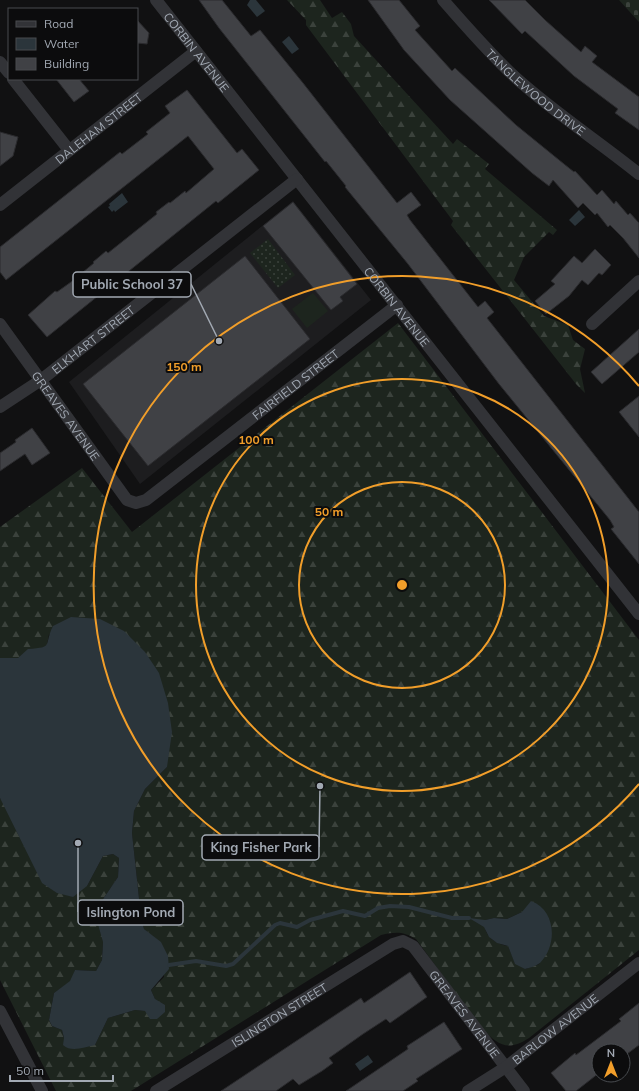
<svg xmlns="http://www.w3.org/2000/svg" width="639" height="1091" font-family="Mulish,sans-serif">
<style>
.built{fill:#1d1d1f}
.green{fill:url(#green-dots)}
.forest{fill:url(#forest-firs);fill-rule:evenodd}
.cemetery{fill:url(#cemetery-stones)}
.pitch{fill:#1d251e}
.water{fill:#2b353b}
.lines{fill:none;stroke-linecap:round;stroke-linejoin:round}
.stream{stroke:#2b353b;stroke-width:4}
.building{fill:#404145;stroke:#2b2b2e}
.street{stroke:#323337;stroke-width:12}
.ring{fill:none;stroke:#f19e2a;stroke-width:2}
.labels{text-anchor:middle;dominant-baseline:central;stroke-width:4;stroke-linejoin:round;paint-order:stroke}
.street-label{font-size:12px;fill:#a2a9b3;stroke:#0c0c0d}
.centre{fill:#f19e2a;stroke:#0c0c0d;stroke-width:2}
.ring-label{font-size:12px;text-anchor:middle;font-weight:bold;fill:#f19e2a;stroke:#0c0c0d;stroke-width:4;stroke-linejoin:round;paint-order:stroke}
.leader{fill:none;stroke:#a2a9b3;stroke-width:1.5}
.callout-dot{fill:#a2a9b3;stroke:#0c0c0d;stroke-width:1.5}
.callout{fill:#0c0c0d;stroke:#a2a9b3;stroke-width:1.5}
.callout-label{font-size:13px;text-anchor:middle;font-weight:bold;fill:#a2a9b3}
</style>
<defs>
<pattern id="green-dots" width="8" height="8" patternUnits="userSpaceOnUse"><rect width="8" height="8" fill="#1d251e"/><path d="M2 2h.1M6 6h.1" fill="none" stroke="#3b423c" stroke-width="1.8" stroke-linecap="round"/></pattern>
<pattern id="forest-firs" width="22" height="20" patternUnits="userSpaceOnUse"><rect width="22" height="20" fill="#1d251e"/><path d="M5 1l3.5 6h-7zM16 11l3.5 6h-7z" fill="#3b423c"/></pattern>
<pattern id="cemetery-stones" width="16" height="16" patternUnits="userSpaceOnUse"><rect width="16" height="16" fill="#1d251e"/><path d="M2 7V4a2 2 0 0 1 4 0v3zM10 15v-3a2 2 0 0 1 4 0v3z" fill="#3b423c"/></pattern>
</defs>
<rect width="100%" height="100%" fill="#111112"/>
<polygon class="built" points="293,201 371,300 140,484 69,382"/>
<polygon class="green" points="268,239 295,275 278,288 250,253"/>
<g class="forest">
<polygon points="287,0 320,0 332,18 342,12 351,24 354,36 453,144 457,139 489,164 485,169 557,230 553,235 549,232 524,257 514,280 544,316 568,325 573,340 585,349 580,369 585,393 576,384 451,225 453,221 306,25 306,20"/>
<path d="M398 323 639 640V950L529 1038C507 1052 499 1045 482 1029L416 939C403 931 395 932 381 935L131 1091H56L0 980V798L87 886 103 856 113 854 119 858 118 877 99 905 103 942 102 960 96 971 75 970 71 981 54 993 49 1020 52 1026 62 1030 64 1038 95 1045 108 1018 135 1010 145 1011 155 999 151 990 164 977 161 943 144 929 141 917 132 833 134 811 145 789 167 767 49 634 47 645C38 652 27 648 19 658H0V527L82 468 132 532ZM522 912 548 950 539 964 526 969 515 963 508 946C494 943 483 936 485 920L494 918 507 919Z"/>
</g>
<polygon class="cemetery" points="619,0 639,0 639,22"/>
<polygon class="pitch" points="313,293 328,311 307,328 292,309"/>
<g class="water">
<polygon points="250,0 256,0 265,11 257,17 247,5"/>
<polygon points="289,36 299,49 292,54 282,42"/>
<polygon points="122,193 128,202 115,212 114,210 112,212 108,207 110,206 109,204"/>
<polygon points="579,210 585,217 575,226 569,220"/>
<path d="M71 617 100 619 124 631 145 652 159 673 168 703 172 732 167 767 145 789 134 811 132 833 141 917 144 929 161 942 168 956 169 969 151 990 155 999 165 1005V1012L157 1019H150L145 1011 135 1010 108 1018 95 1045C84 1047 72 1053 63 1045L64 1038 62 1030 52 1026 49 1020 54 993 70 981 75 970 96 971 102 960 103 942 96 917 99 905 118 877 119 858 113 854 103 856 87 886 73 897 57 893 42 883 0 798V658H18L28 649C55 647 43 646 53 626Z"/>
<path d="M531 901C556 910 558 945 540 963 536 966 530 968 525 969L515 964 508 946 497 943 489 937 484 927 469 918 485 920 494 918 507 919 522 912Z"/>
<polygon points="368,1055 373,1062 360,1071 355,1064"/>
</g>
<g class="lines">
<polyline class="stream" points="169,965 196,961 226,966 233,964 275,925 280,923 297,927 310,920 343,911 365,916 378,908 390,906 409,907 452,918 469,918"/>
</g>
<g class="building">
<polygon points="199,0 222,0 251,36 260,30 303,83 397,203 411,192 421,205 407,215 410,220 478,307 485,301 494,312 487,318 639,512 639,564 611,529 614,527 610,520 499,384 408,264 345,187 346,186 326,161 325,162 219,28"/>
<polygon points="368,0 399,0 420,26 415,30 452,71 455,68 516,125 564,164 574,172 575,171 597,195 602,190 614,204 616,201 628,215 630,213 639,223 639,258 623,238 610,225 608,227 597,213 595,215 583,203 578,208 553,180 549,186 532,173 450,100 404,50"/>
<polygon points="489,0 525,0 545,20 581,52 585,46 597,56 592,62 639,97 639,130 615,113 618,109 574,76 525,31 522,34"/>
<polygon points="137,20 149,33 147,44 137,43"/>
<polygon points="56,79 79,79 89,91 74,102"/>
<polygon points="187,90 237,153 242,149 259,170 218,203 216,201 47,337 28,315 55,291 57,292 71,282 94,263 93,262 99,257 106,251 108,253 157,214 156,212 169,202 170,203 185,191 186,193 214,169 188,136 6,280 0,272 0,247 120,152 122,154 148,134 146,132 170,113 165,106"/>
<polygon points="0,132 18,137 13,156 0,166"/>
<polygon points="293,202 357,284 340,297 343,301 331,310 263,226"/>
<polygon points="595,249 611,265 602,275 599,273 588,285 582,280 569,296 546,314 535,301 555,284 551,281 574,256 582,263"/>
<polygon points="245,256 310,339 148,466 83,384"/>
<polygon points="639,329 639,352 602,384 591,372"/>
<polygon points="639,396 639,437 619,412"/>
<polygon points="32,428 50,453 32,465 25,454 0,471 0,453 16,442 15,440"/>
<polygon points="410,972 427,997 390,1023 386,1019 363,1034 329,1058 333,1063 322,1071 299,1085 293,1079 276,1091 221,1091 361,998 364,1003"/>
<polygon points="639,1003 639,1045 623,1057 623,1051 599,1051 599,1073 576,1091 566,1091 551,1073 575,1053 576,1055 621,1021 619,1019"/>
<polygon points="444,1022 462,1049 416,1079 418,1081 403,1091 346,1091 408,1049 407,1046"/>
</g>
<g class="lines">
<g class="street">
<path id="s1" d="M156 0 639 614"/>
<path id="s2" d="M443 0C467 27 490 54 516 78 555 113 598 141 639 174"/>
<polyline points="0,62 9,73"/>
<polyline points="13,79 69,150"/>
<path id="s3" d="M0 205 196 51"/>
<path id="s4" d="M0 324 127 500 136 503 146 500 397 305"/>
<polyline points="592,324 639,281"/>
<path id="s5" d="M0 407 41 380 297 179"/>
<polyline points="0,1011 42,1091"/>
<path id="s6" d="M156 1091 393 944 403 941 413 946 524 1091"/>
<path id="s7" d="M468 1091 506 1067 639 963"/>
</g>
</g>
<g class="ring">
<circle cx="402" cy="585" r="103"/>
<circle cx="402" cy="585" r="206"/>
<path d="M639 784A309 309 0 1 1 639 386"/>
</g>
<g class="labels">
<g class="street-label">
<text stroke="none"><textPath href="#s1" startOffset="66">CORBIN AVENUE</textPath></text>
<text stroke="none"><textPath href="#s2" startOffset="131">TANGLEWOOD DRIVE</textPath></text>
<text stroke="none"><textPath href="#s3" startOffset="125">DALEHAM STREET</textPath></text>
<text stroke="none"><textPath href="#s1" startOffset="390">CORBIN AVENUE</textPath></text>
<text stroke="none"><textPath href="#s5" startOffset="115">ELKHART STREET</textPath></text>
<text stroke="none"><textPath href="#s4" startOffset="426">FAIRFIELD STREET</textPath></text>
<text stroke="none"><textPath href="#s4" startOffset="113">GREAVES AVENUE</textPath></text>
<text stroke="none"><textPath href="#s6" startOffset="386">GREAVES AVENUE</textPath></text>
<text stroke="none"><textPath href="#s6" startOffset="145">ISLINGTON STREET</textPath></text>
<text stroke="none"><textPath href="#s7" startOffset="107">BARLOW AVENUE</textPath></text>
</g>
</g>
<circle cx="402" cy="585" r="6" class="centre"/>
<g class="ring-label">
<text x="184" y="371">150 m</text>
<text x="256" y="444">100 m</text>
<text x="329" y="516">50 m</text>
</g>
<path class="leader" d="M219 341L191 284M320 786L319 847M78 843L78 912"/>
<g class="callout-dot">
<circle cx="219" cy="341" r="4"/>
<circle cx="320" cy="786" r="4"/>
<circle cx="78" cy="843" r="4"/>
</g>
<g class="callout">
<rect x="73" y="272" width="118" height="25" rx="4"/>
<rect x="202" y="835" width="117" height="25" rx="4"/>
<rect x="78" y="900" width="105" height="25" rx="4"/>
</g>
<g class="callout-label">
<text x="132" y="289">Public School 37</text>
<text x="261" y="852">King Fisher Park</text>
<text x="131" y="917">Islington Pond</text>
</g>
<rect x="8" y="8" width="130" height="72" fill="#0c0c0d" stroke="#484b4f"/>
<rect x="16" y="21" width="20" height="6" fill="#323337" stroke="#484b4f"/>
<text x="44" y="28" font-size="12" fill="#a2a9b3">Road</text>
<rect x="16" y="38" width="20" height="12" fill="#2b353b" stroke="#484b4f"/>
<text x="44" y="48" font-size="12" fill="#a2a9b3">Water</text>
<rect x="16" y="58" width="20" height="12" fill="#404145" stroke="#484b4f"/>
<text x="44" y="68" font-size="12" fill="#a2a9b3">Building</text>
<g transform="translate(611 1063)"><circle r="19" fill="#0c0c0d" stroke="#484b4f"/>
<path d="M0-3L7 15L0 10L-7 15Z" fill="#f19e2a"/>
<text y="-6" font-size="11" font-weight="bold" text-anchor="middle" fill="#a2a9b3">N</text>
</g>
<path d="M10 1075v6h103v-6" fill="none" stroke="#a2a9b3" stroke-width="2"/>
<text x="16" y="1075" font-size="12" fill="#a2a9b3" stroke="#0c0c0d" stroke-width="3" paint-order="stroke">50 m</text>
</svg>
